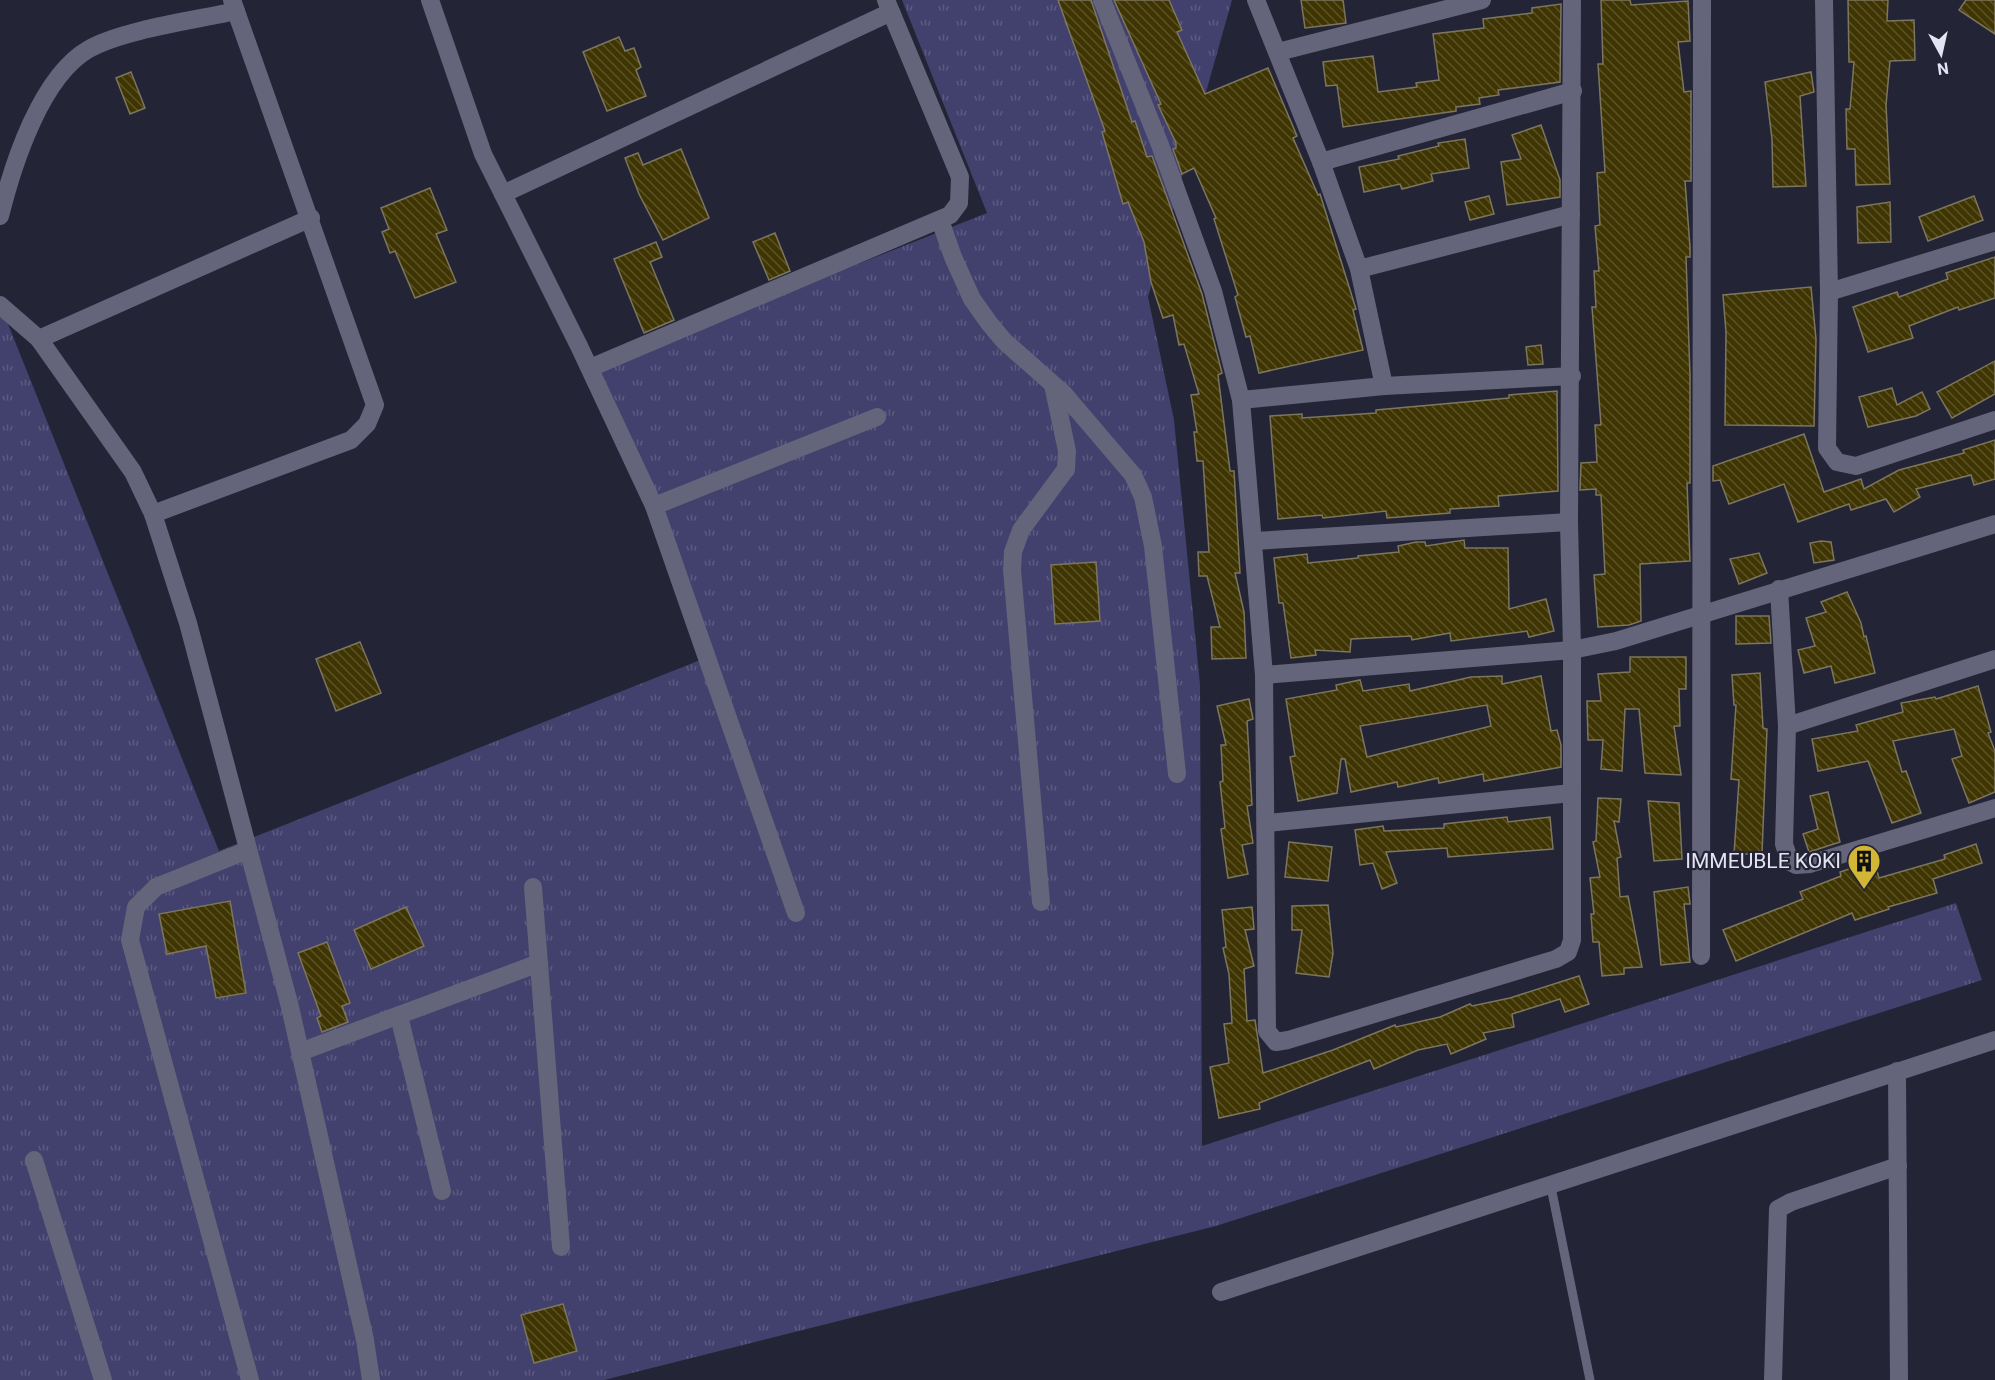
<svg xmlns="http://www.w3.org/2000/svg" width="1995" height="1380" font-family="Roboto,sans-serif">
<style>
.grass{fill:url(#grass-tufts)}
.building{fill:url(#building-back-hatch);stroke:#7c765e;stroke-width:1.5;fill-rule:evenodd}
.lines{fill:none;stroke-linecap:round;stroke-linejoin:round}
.lane{stroke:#64647b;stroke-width:9}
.street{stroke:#64647b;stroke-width:18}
.labels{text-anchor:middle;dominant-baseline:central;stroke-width:4.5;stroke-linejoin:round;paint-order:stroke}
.poi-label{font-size:21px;fill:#e3e3f1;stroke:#242437;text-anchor:end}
</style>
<defs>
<pattern id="grass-tufts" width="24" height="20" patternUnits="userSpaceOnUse" patternTransform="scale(1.5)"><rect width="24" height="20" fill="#42406d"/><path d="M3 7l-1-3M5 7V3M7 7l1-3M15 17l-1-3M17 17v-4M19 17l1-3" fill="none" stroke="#5d5b82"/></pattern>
<pattern id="building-back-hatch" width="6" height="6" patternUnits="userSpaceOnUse" patternTransform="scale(1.5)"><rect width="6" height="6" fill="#3f3502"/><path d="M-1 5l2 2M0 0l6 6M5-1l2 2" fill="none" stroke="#5b5227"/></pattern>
</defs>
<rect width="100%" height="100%" fill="#242437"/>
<polygon class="grass" points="902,0 1232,0 1148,297 1174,420 1200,685 1202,1146 1956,903 1982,980 1216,1226 604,1380 0,1380 0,304 219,851 708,657 593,369 987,213"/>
<g class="building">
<polygon points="1058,0 1091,0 1132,122 1135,121 1147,157 1152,156 1202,294 1222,373 1218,375 1230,471 1234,471 1240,573 1235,573 1244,612 1246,658 1212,659 1211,627 1220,627 1207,576 1199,576 1198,552 1209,552 1203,461 1197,461 1194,432 1197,432 1191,395 1199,394 1184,344 1179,345 1173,315 1163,318 1151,282 1144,242 1128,202 1123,204 1102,132 1105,131"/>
<polygon points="1114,0 1169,0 1182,30 1177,32 1205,94 1268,68 1297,136 1293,138 1318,195 1320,194 1356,309 1353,310 1363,350 1259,373 1250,336 1246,337 1235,297 1238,295 1214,219 1216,218 1194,168 1182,174 1173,149 1176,148 1176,143 1158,105 1161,104"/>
<polygon points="1301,0 1343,0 1346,23 1305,28"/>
<polygon points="1601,0 1630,0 1631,5 1688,1 1690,41 1678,42 1684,92 1691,91 1691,181 1685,181 1690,247 1690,257 1686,257 1690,376 1690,483 1687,483 1690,561 1640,564 1641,621 1629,625 1598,627 1594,575 1605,574 1601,495 1596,495 1596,489 1580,490 1581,463 1597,462 1595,425 1601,425 1592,307 1596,307 1594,271 1599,271 1595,226 1600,225 1597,173 1605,172 1598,64 1603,64"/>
<polygon points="1848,0 1888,0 1887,21 1914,20 1915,60 1890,61 1886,105 1890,184 1856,185 1855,149 1847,149 1846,109 1850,109 1854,62 1849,62"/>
<polygon points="1966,0 1995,0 1995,34 1959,10"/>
<polygon points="1561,4 1560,82 1498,90 1499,95 1479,98 1480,104 1456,107 1456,111 1343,127 1337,85 1326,86 1323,62 1373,56 1378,92 1417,87 1416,83 1439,80 1433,34 1484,28 1483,19 1532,13 1532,8"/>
<polygon points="619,37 625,51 634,48 641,67 636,70 646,96 607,111 583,52"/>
<polygon points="131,72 145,108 130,114 116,78"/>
<polygon points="1811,72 1814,92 1800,96 1806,186 1773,187 1772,139 1765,82"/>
<polygon points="1541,125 1560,180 1560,197 1507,205 1501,162 1521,159 1512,135"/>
<polygon points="1465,139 1469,168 1431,174 1433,181 1402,189 1400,184 1364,192 1359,167 1399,159 1398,156 1439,146 1438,143"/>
<polygon points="681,149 709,218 663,240 639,194 625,158 638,153 643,165"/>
<polygon points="430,188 447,230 436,234 456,282 415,298 395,251 390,253 382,232 389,229 381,208"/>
<polygon points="1489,196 1494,214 1470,220 1465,202"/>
<polygon points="1974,196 1983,220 1928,241 1919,217"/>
<polygon points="1890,202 1891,242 1858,243 1857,207"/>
<polygon points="775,233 790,271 769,280 753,242"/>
<polygon points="656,242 662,257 650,262 674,320 644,333 614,259"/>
<polygon points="1995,257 1995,298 1959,310 1958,307 1909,326 1913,338 1868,352 1853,307 1897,292 1899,297 1948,279 1946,273"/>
<polygon points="1811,287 1816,339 1814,426 1725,425 1726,332 1723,295"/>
<polygon points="1541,345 1543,364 1528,365 1526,347"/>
<polygon points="1995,361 1995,394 1952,418 1937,392"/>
<polygon points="1892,388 1897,405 1922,392 1930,409 1916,416 1868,427 1859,397"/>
<polygon points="1557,391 1558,491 1498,496 1499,506 1450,509 1450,513 1387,518 1386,511 1323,518 1322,515 1278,519 1270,416 1302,414 1302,418 1376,413 1376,410 1509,398 1509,395"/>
<polygon points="1804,434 1824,492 1861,479 1864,489 1899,470 1964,453 1963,450 1995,440 1995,479 1974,485 1971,475 1916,489 1920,497 1894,512 1886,499 1851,510 1849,504 1798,522 1784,484 1729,504 1720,480 1713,481 1713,466"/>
<polygon points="1464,540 1465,548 1508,548 1509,609 1546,599 1554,631 1529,637 1527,631 1451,641 1450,633 1412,640 1411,636 1351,639 1350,652 1315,650 1316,655 1291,658 1283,603 1279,603 1274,558 1307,554 1308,563 1358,558 1358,556 1399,552 1398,546 1416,542 1425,542 1426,546"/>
<polygon points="1821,541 1831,542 1834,560 1814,563 1810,543"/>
<polygon points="1759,553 1767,573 1739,584 1730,559"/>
<polygon points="1096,562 1100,621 1055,624 1051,565"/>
<polygon points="1847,592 1861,623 1864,637 1866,636 1875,673 1835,683 1831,666 1804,673 1798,650 1815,646 1806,618 1826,612 1821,602"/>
<polygon points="1736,616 1769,616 1771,643 1736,644"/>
<polygon points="360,642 381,693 336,711 316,659"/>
<polygon points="1630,657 1686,657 1686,689 1679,689 1680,726 1674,726 1681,775 1645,773 1639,709 1625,709 1622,771 1601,769 1603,740 1588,740 1587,701 1601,701 1598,674 1630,672"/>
<polygon points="1760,673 1763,728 1767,729 1762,853 1734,855 1739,780 1731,779 1736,705 1734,705 1732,675"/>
<path d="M1502 676V684L1541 676 1551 731 1557 730 1561 745V767L1484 781 1483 774 1439 783 1438 778 1398 787 1397 782 1351 792 1345 759H1341L1337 793 1298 801 1290 757 1295 756 1286 699 1337 690 1336 685 1360 680 1363 691 1409 684 1410 691 1471 677ZM1487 705 1491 726 1367 757 1360 726Z"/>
<polygon points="1978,686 1991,732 1988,733 1995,751 1995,792 1969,803 1952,759 1962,756 1954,729 1893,741 1902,772 1906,771 1921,813 1892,823 1868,761 1818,771 1812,739 1858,731 1856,725 1903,712 1901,703 1935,697 1936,699"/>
<polygon points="1249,699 1253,719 1247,721 1252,805 1247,806 1253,843 1242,845 1248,874 1228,878 1221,829 1225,828 1220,782 1223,781 1221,745 1226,745 1217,706"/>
<polygon points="1828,792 1840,842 1809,852 1803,834 1818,829 1810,796"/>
<polygon points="1598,798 1621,799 1619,822 1614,821 1621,857 1617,858 1620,897 1628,896 1642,967 1624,968 1624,974 1602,976 1599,942 1593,942 1591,914 1594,914 1590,878 1600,877 1593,842 1596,841"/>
<polygon points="1648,801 1679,803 1682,859 1654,861"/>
<polygon points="1507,817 1508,822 1550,817 1553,849 1448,857 1447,848 1386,852 1397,883 1382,889 1373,863 1360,865 1355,830 1383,826 1384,831 1444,828 1444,824"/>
<polygon points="1289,842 1332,847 1328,881 1285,877"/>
<polygon points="1976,844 1982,863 1933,879 1937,893 1888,907 1889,909 1855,920 1852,913 1736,961 1723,930 1803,899 1800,892 1841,876 1840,872 1874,861 1879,878 1945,859 1944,855"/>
<polygon points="1688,887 1690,904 1684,904 1690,962 1661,965 1654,892"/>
<polygon points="230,901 246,993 216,998 206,946 167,954 159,914"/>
<polygon points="1328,905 1333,953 1329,977 1296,973 1302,930 1292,930 1292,906"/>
<polygon points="406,907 424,946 371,969 354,930"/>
<polygon points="1252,907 1254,929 1245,930 1254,966 1244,969 1247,1021 1255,1020 1263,1073 1333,1050 1395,1025 1396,1027 1440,1017 1470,1004 1472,1006 1510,998 1579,976 1589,1004 1565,1012 1560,999 1512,1014 1514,1027 1483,1033 1486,1039 1451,1054 1447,1044 1418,1050 1374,1069 1370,1060 1259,1103 1260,1109 1219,1118 1210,1067 1229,1063 1224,1024 1232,1023 1229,974 1223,948 1226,947 1222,910"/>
<polygon points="327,942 350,1003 342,1006 348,1022 322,1032 317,1018 321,1016 298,953"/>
<polygon points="563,1304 577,1351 534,1363 521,1315"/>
</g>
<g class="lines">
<polyline class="lane" points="1551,1187 1590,1380"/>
<g class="street">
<polyline points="430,0 483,154 579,346 654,506 796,913"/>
<polyline points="1102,0 1160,145 1213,291 1241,400 1264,675 1267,1031 1276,1042 1288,1040 1556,959 1568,952 1572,940 1572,650 1569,522 1572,0"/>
<polyline points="1256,0 1321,162 1359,269 1384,386"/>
<polyline points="1824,0 1829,292 1827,448 1837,462 1856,466 1995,420"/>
<polyline points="1278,52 1482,0"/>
<polyline points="1321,162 1573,91"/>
<polyline points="503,194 891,12"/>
<path d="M0 216C13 164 41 76 89 49 122 30 196 20 236 11"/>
<polyline points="940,220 953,257 972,299 989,323 1004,341 1064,394 1133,475 1143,497 1153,546 1177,774"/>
<polyline points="1359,269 1571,214"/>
<polyline points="1829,292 1995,241"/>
<polyline points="0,305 39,339 133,472 153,514 188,623 290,1007 365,1340 371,1380"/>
<polyline points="39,339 311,218"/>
<polyline points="590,368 950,215 959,203 960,177 886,0"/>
<polyline points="1241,400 1384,386 1572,376"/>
<polyline points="654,506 877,417"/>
<polyline points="153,514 351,440 367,424 375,405 232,0"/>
<polyline points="1254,541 1569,522"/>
<polyline points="1779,589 1787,726 1784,844 1790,862 1796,865 1810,864 1995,808"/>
<polyline points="1264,675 1572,650 1616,641 1995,524"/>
<polyline points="1787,726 1995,659"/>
<polyline points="1267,823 1572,793"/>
<polyline points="248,850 156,887 136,907 130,940 250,1380"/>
<polyline points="533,887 561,1247"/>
<polyline points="1041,902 1012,570 1013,552 1021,530 1066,469 1067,451 1053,385"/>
<polyline points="1701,956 1702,0"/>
<polyline points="399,1016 442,1191"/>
<polyline points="300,1052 539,963"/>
<polyline points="1897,1071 1899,1380"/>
<polyline points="34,1160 103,1380"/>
<polyline points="1221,1292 1995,1040"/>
<polyline points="1773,1380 1778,1209 1791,1202 1898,1166"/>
</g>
</g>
<defs>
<symbol id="building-pin" viewBox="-11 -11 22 30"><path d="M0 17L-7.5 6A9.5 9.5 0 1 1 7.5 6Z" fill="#d2b635" stroke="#242437"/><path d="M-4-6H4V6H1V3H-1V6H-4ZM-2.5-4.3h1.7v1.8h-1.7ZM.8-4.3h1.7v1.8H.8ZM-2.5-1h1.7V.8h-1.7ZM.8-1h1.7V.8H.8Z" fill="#111"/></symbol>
</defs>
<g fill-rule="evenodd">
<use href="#building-pin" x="1845" y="842" width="38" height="52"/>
</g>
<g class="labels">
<g class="poi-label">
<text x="1841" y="861">IMMEUBLE KOKI</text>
</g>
</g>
<g transform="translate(1941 54) rotate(172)" stroke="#242437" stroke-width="4.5" paint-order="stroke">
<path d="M0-4.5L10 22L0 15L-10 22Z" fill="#e3e3f1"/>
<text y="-9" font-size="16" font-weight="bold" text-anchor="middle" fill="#e3e3f1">N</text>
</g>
</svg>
